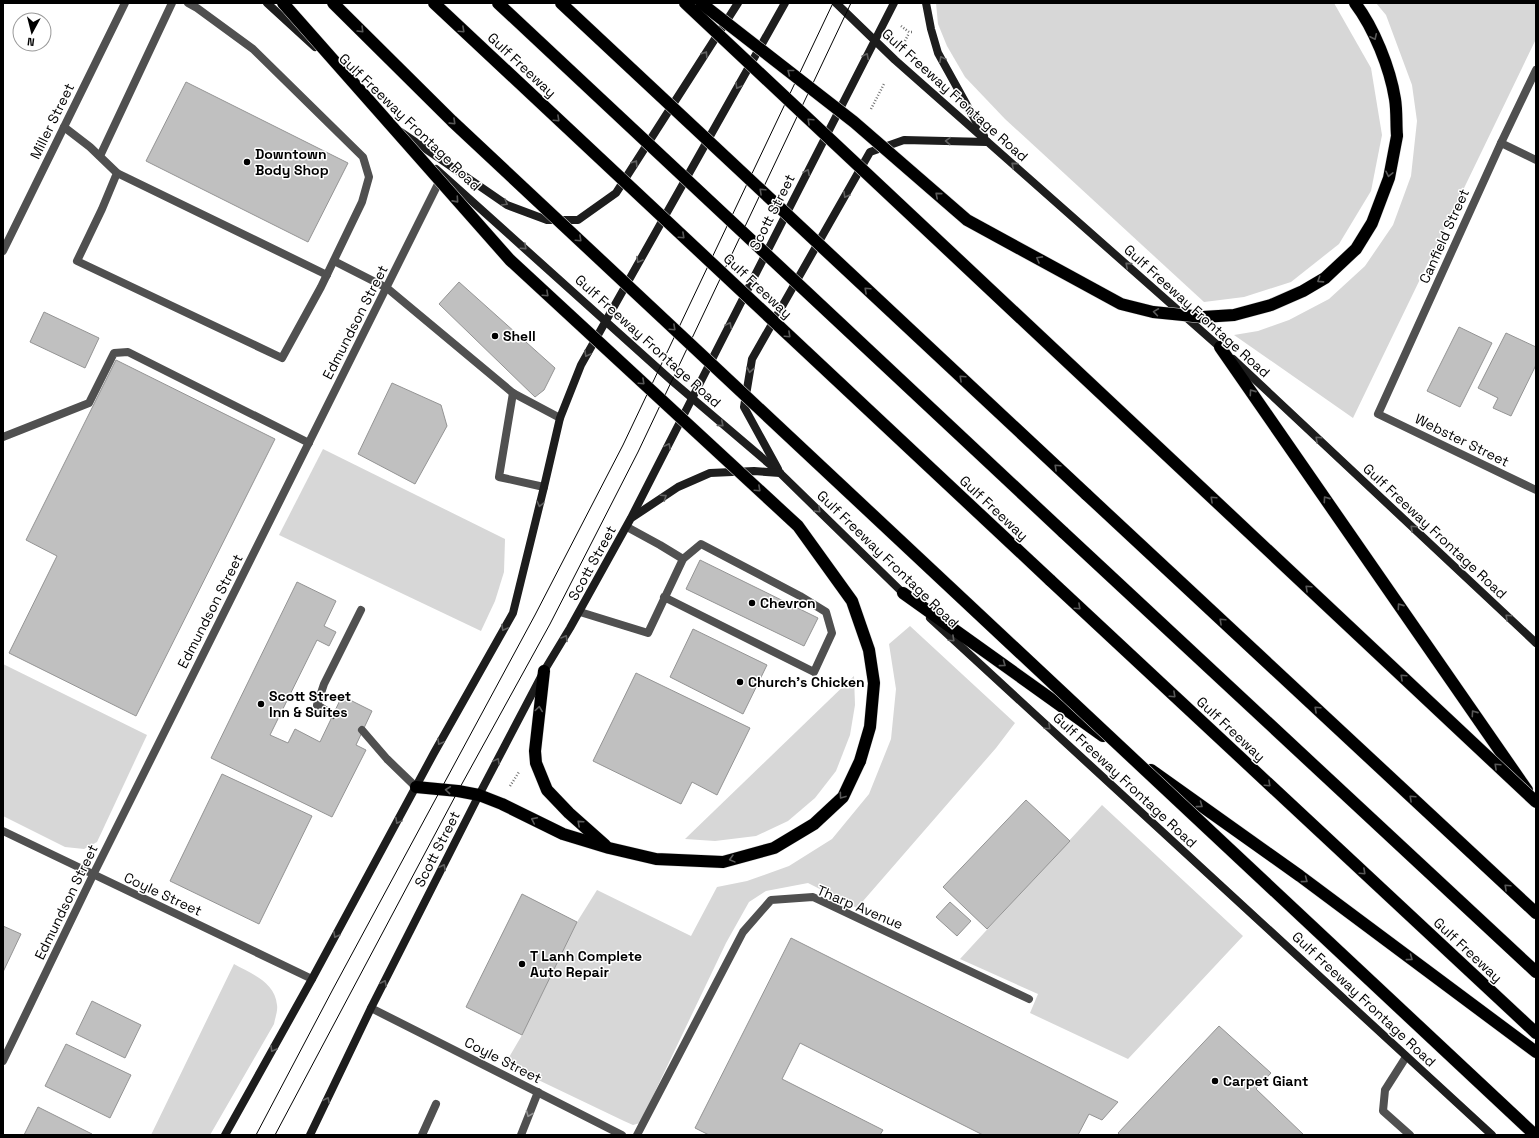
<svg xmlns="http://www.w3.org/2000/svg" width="1539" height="1138" font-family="'Space Grotesk',sans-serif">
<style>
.green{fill:#d7d7d7}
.building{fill:#c0c0c0;stroke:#949494}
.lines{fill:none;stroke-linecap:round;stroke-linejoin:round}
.motorway-casing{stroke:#dbdbdb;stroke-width:13}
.path{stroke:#727272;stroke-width:2.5;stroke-dasharray:1 2;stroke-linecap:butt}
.service{stroke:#505050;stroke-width:8}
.minor{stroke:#505050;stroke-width:8}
.secondary{stroke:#1d1d1d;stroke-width:8}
.motorway{stroke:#000;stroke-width:12}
.tram{stroke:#000;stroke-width:1}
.motorway-bridge-casing{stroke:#dbdbdb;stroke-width:13;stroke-linecap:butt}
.motorway-bridge{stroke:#000;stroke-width:12}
.oneway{stroke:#595959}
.oneway2{stroke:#616161}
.oneway3{stroke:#969696}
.poi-dot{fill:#000;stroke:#fff;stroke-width:1.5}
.labels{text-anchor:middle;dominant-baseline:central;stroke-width:3;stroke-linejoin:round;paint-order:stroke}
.street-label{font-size:14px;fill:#000;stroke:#fff}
.poi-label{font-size:14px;font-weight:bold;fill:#000;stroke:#fff;text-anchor:start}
</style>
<rect width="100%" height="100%" fill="#fff"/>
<g class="green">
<polygon points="936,3 1334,3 1371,68 1382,135 1371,191 1339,244 1291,282 1244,297 1204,302 1005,119 965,77 947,46 938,24"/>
<polygon points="1376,3 1536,3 1536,39 1353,418 1234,335 1258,331 1289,320 1329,299 1365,266 1393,225 1411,176 1417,121 1412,85 1386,15"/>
<polygon points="323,449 505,539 504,572 495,601 481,631 279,535"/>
<polygon points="910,626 1015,723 996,748 857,908 808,883 766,891 749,902 726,943 640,1123 633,1125 624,1121 505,1064 522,1035 577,922 597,890 691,936 717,887 747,881 789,866 832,839 869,794 891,739 896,689 889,644"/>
<polygon points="3,664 147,735 97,842 84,849 65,847 3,816"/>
<polygon points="854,676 855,705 850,735 836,771 815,798 788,821 756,836 715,841 685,839"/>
<polygon points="1102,805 1243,936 1128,1059 1030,1013 1038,994 960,959"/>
<path d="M234 964C252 974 275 982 277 1005 278 1011 275 1018 274 1024L210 1135H151Z"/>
</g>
<g class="building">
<polygon points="186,82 348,163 308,242 146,161"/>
<polygon points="459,282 555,368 544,390 535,397 439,304"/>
<polygon points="44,312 99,338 85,368 30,342"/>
<polygon points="1459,327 1492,343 1460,407 1427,391"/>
<polygon points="1506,333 1536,347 1536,365 1511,416 1493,408 1498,398 1478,388"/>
<polygon points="116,360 275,439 136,716 9,653 57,556 26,540"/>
<polygon points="392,383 441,405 447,426 415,484 358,454"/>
<polygon points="700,560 818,618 804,646 686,589"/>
<polygon points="297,582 336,601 324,626 336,632 329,646 317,640 270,735 288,743 295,729 320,742 342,696 372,711 356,745 366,750 332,817 211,758"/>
<polygon points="693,629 767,665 743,714 670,677"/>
<polygon points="636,673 750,728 717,795 692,782 681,804 593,761"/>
<polygon points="222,774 312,816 259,924 170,881"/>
<polygon points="1026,800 1070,841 987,929 943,887"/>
<polygon points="522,894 577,922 522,1035 466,1007"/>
<polygon points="950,902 971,921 957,936 936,917"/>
<polygon points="3,926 21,934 3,972"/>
<polygon points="791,938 1118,1102 1102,1120 1089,1114 1078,1135 983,1135 800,1043 782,1079 883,1130 880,1135 709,1135 695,1128"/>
<polygon points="92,1001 141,1025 125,1058 76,1034"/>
<polygon points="1219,1026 1271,1073 1256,1089 1304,1135 1120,1135 1118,1133"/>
<polygon points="66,1044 131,1075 110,1118 45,1086"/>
<polygon points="38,1107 92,1134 91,1135 24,1135"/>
</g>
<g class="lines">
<defs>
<g id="motorway">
<path d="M1355 3C1374 28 1390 68 1395 99 1397 111 1396 124 1397 136"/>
<polyline points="1220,347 1527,790"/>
<polyline points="1086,494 1536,913"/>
<polyline points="1063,532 1536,972"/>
<polyline points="1050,580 1536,1033"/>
<polyline points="903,593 1103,736"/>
<polyline points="544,671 535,751 536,763 547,790 569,813 605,845"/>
<polyline points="1151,770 1300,876 1536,1052"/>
<polyline points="416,787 458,791 479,795 502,804 563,834 609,848 656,859 723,862 774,848 814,824 843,797 860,761"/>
</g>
</defs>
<use href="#motorway" class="motorway-casing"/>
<g class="path">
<polyline points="901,26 909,32 914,32"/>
<polyline points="905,41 909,33"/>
<polyline points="871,109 884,84"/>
<polyline points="510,786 519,772"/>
</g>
<g class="service">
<polyline points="64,127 90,147 117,173 102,209 77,261 282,358 321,287 362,202 369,177 363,157 253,49 197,8 188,3"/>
<polyline points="100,156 172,3"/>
<polyline points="117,173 327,275"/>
<polyline points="334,261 387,288 513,393 560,418"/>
<polyline points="513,393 499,477 544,487"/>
<polyline points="3,437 89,403 114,353 128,352 309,443"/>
<polyline points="627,527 660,545 683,559"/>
<polyline points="580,612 648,633 683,559 701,544 800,596 826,612 832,633 814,672 664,597"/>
<polyline points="333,715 317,705 324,684 361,610"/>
<polyline points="362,730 387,759 416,787"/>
<polyline points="1406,1057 1385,1090 1383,1111 1410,1135"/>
<polyline points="422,1135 436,1104"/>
<polyline points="521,1135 538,1092"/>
</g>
<g class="minor">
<polyline points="1536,70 1501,143 1378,414 1536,490"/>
<polyline points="1501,143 1536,160"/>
<polyline points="3,251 125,3"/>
<polyline points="3,831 312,979"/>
<polyline points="371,1008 622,1135"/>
<polyline points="3,1061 93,875 442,176"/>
<polyline points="637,1135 743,932 771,900 813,897 1029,999"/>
</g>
<g class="secondary">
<polyline points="267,3 315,47"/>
<polyline points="836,3 895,60 1223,350"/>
<polyline points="926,3 931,29 938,53 984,136"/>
<polyline points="401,132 507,205 547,220 578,220 616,193 738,3"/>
<polyline points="436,169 672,381 780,473 905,595"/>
<polyline points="1233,359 1536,643"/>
<polyline points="778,469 744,407 752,359 870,152 904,140 987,142"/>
<polyline points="633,517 678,487 710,473 754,471 780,473"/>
<polyline points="930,618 1492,1135"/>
<polyline points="225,1135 312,979 434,753 513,613 544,487 560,418 581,365 785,3"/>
<polyline points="310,1135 371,1008 479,795 544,671 570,628 631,518 894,3"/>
</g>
<use href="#motorway" class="motorway"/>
<g class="tram">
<polyline points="256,1135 333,989 535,615 623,445 833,3"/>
<polyline points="275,1135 458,791 550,624 638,452 851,3"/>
</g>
<defs>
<g id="motorway-bridge">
<polyline points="283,3 510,260 798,526 852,601 869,650 874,683 870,727 860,761"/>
<polyline points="333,3 452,121 1535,1135"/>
<polyline points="434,3 1050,580"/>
<polyline points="498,3 1063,532"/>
<polyline points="561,3 1086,494"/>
<polyline points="685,3 1536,802"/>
<polyline points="701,3 854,122 967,220 1121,304 1153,312 1203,317 1234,315 1271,305 1303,291 1325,278 1356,249 1372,223 1389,178 1397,136"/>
</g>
</defs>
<use href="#motorway-bridge" class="motorway-bridge-casing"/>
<use href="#motorway-bridge" class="motorway-bridge"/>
</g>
<defs><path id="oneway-chevron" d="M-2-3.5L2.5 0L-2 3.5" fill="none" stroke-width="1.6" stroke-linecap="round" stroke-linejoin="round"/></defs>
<g class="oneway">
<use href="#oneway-chevron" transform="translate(361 30) rotate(45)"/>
<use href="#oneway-chevron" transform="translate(462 30) rotate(43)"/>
<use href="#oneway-chevron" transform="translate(1374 37) rotate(65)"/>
<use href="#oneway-chevron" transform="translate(790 72) rotate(-142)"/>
<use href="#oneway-chevron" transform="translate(557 119) rotate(43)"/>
<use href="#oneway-chevron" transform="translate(810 121) rotate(-137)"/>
<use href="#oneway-chevron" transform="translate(453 122) rotate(44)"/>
<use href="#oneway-chevron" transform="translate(1389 174) rotate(102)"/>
<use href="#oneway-chevron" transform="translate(762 191) rotate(-137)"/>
<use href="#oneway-chevron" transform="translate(938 195) rotate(-139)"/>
<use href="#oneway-chevron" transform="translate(456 200) rotate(48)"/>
<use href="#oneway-chevron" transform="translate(682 236) rotate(43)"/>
<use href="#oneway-chevron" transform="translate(579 239) rotate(43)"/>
<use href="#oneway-chevron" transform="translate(1039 259) rotate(-151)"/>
<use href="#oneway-chevron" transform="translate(1320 280) rotate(147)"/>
<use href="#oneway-chevron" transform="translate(867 290) rotate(-137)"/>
<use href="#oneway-chevron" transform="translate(546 294) rotate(43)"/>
<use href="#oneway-chevron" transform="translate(1156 312) rotate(-172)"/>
<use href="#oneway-chevron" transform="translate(673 328) rotate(43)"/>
<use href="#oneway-chevron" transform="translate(788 335) rotate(43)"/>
<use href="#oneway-chevron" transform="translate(962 378) rotate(-137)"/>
<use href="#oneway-chevron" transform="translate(642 382) rotate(43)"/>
<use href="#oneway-chevron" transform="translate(1252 392) rotate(-125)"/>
<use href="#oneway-chevron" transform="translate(1057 467) rotate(-137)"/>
<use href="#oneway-chevron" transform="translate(758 489) rotate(43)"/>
<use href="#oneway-chevron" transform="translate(1213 499) rotate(-137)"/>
<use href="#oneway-chevron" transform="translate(1326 499) rotate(-125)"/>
<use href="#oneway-chevron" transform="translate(1308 588) rotate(-137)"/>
<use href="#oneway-chevron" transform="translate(1400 606) rotate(-125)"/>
<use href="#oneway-chevron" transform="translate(1078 607) rotate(43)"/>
<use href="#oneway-chevron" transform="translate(1222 621) rotate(-137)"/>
<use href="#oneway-chevron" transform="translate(1003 664) rotate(36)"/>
<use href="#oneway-chevron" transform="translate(1403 677) rotate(-137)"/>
<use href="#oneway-chevron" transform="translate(1173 695) rotate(43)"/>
<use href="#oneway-chevron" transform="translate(539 709) rotate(-82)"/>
<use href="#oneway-chevron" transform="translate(1317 709) rotate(-137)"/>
<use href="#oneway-chevron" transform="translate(1474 713) rotate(-125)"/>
<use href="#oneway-chevron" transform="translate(1497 766) rotate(-137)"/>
<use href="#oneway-chevron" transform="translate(1268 784) rotate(43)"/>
<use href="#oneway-chevron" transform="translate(448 790) rotate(-174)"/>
<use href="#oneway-chevron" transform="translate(842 796) rotate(126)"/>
<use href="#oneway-chevron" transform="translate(1412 798) rotate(-137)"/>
<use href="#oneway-chevron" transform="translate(1200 805) rotate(36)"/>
<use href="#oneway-chevron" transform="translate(534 820) rotate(-154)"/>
<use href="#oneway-chevron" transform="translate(580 823) rotate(-138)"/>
<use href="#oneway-chevron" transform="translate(732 859) rotate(165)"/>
<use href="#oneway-chevron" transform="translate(1363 872) rotate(43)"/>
<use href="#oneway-chevron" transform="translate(1305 880) rotate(37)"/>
<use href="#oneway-chevron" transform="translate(1507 887) rotate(-137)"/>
<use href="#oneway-chevron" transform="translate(1410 958) rotate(37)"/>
</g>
<g class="oneway2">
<use href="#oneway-chevron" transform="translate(705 54) rotate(-57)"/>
<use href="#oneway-chevron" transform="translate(866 56) rotate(-63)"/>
<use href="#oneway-chevron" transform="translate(942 59) rotate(-118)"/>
<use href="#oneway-chevron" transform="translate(738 86) rotate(120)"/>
<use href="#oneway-chevron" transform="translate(948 141) rotate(-178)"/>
<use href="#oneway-chevron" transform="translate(635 163) rotate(-57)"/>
<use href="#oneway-chevron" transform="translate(1014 165) rotate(-139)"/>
<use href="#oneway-chevron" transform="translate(807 172) rotate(-63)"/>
<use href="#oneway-chevron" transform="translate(846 195) rotate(120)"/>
<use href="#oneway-chevron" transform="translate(505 203) rotate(30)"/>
<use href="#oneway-chevron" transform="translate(524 247) rotate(42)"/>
<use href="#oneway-chevron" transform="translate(639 260) rotate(120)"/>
<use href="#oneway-chevron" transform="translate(1128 265) rotate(-139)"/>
<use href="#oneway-chevron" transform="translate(729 325) rotate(-63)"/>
<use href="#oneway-chevron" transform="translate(587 354) rotate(119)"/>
<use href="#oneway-chevron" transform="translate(750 370) rotate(100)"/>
<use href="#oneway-chevron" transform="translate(721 424) rotate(40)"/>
<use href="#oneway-chevron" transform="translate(1318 439) rotate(-137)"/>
<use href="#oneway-chevron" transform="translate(668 446) rotate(-63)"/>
<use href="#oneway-chevron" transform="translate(664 497) rotate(-34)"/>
<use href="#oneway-chevron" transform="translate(540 504) rotate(104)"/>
<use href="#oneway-chevron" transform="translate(818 510) rotate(44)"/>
<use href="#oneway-chevron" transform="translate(1413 528) rotate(-137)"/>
<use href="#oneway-chevron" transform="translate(1508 617) rotate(-137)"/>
<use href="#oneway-chevron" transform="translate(504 628) rotate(119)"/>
<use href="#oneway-chevron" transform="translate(565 638) rotate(-59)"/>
<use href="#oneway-chevron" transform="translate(952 639) rotate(43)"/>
<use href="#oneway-chevron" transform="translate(1048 727) rotate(43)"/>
<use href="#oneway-chevron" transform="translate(440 742) rotate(119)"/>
<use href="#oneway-chevron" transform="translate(497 761) rotate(-62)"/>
<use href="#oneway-chevron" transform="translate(398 821) rotate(118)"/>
<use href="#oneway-chevron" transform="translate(443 867) rotate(-63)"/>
<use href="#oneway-chevron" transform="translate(336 935) rotate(118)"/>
<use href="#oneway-chevron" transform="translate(384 983) rotate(-63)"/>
<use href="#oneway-chevron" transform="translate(273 1049) rotate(119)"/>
<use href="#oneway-chevron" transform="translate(327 1100) rotate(-64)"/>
</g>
<use class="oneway3" href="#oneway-chevron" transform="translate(529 1114) rotate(112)"/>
<g class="poi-dot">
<circle cx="247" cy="162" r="4"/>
<circle cx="495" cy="336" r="4"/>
<circle cx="752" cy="603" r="4"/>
<circle cx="740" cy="682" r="4"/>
<circle cx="261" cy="704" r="4"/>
<circle cx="522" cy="964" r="4"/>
<circle cx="1215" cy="1081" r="4"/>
</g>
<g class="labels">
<g class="street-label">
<text transform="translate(522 65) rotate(43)">Gulf Freeway</text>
<text transform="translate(955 95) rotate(42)">Gulf Freeway Frontage Road</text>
<text transform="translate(52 121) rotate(-64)">Miller Street</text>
<text transform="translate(410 122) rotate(44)">Gulf Freeway Frontage Road</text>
<text transform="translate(772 212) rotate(-63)">Scott Street</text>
<text transform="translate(1444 236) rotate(-66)">Canfield Street</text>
<text transform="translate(758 286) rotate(43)">Gulf Freeway</text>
<text transform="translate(1197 311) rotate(42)">Gulf Freeway Frontage Road</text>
<text transform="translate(355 322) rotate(-63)">Edmundson Street</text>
<text transform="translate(648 341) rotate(42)">Gulf Freeway Frontage Road</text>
<text transform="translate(1462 440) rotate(26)">Webster Street</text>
<text transform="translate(994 508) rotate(43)">Gulf Freeway</text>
<text transform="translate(1435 531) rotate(43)">Gulf Freeway Frontage Road</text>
<text transform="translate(888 559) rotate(44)">Gulf Freeway Frontage Road</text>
<text transform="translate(592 563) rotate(-61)">Scott Street</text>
<text transform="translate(210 611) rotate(-63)">Edmundson Street</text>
<text transform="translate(1231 729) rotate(43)">Gulf Freeway</text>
<text transform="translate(1125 780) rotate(43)">Gulf Freeway Frontage Road</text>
<text transform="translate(437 849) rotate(-63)">Scott Street</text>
<text transform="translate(163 894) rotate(25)">Coyle Street</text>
<text transform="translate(66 902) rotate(-64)">Edmundson Street</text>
<text transform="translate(860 907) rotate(23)">Tharp Avenue</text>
<text transform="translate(1468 950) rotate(43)">Gulf Freeway</text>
<text transform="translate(1364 999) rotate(43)">Gulf Freeway Frontage Road</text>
<text transform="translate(503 1060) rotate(27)">Coyle Street</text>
</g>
<g class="poi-label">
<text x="255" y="154">Downtown<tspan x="255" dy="16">Body Shop</tspan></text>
<text x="503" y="336">Shell</text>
<text x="760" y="603">Chevron</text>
<text x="748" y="682">Church's Chicken</text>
<text x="269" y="696">Scott Street<tspan x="269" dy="16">Inn &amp; Suites</tspan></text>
<text x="530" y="956">T Lanh Complete<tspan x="530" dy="16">Auto Repair</tspan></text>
<text x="1223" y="1081">Carpet Giant</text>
</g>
</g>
<rect width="1539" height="1138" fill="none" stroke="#000000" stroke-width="8"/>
<g transform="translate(32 32) rotate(187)"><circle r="19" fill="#ffffff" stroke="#999999"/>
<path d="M0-3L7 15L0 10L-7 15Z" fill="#000000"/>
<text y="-6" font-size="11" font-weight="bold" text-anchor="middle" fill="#000000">N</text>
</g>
</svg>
